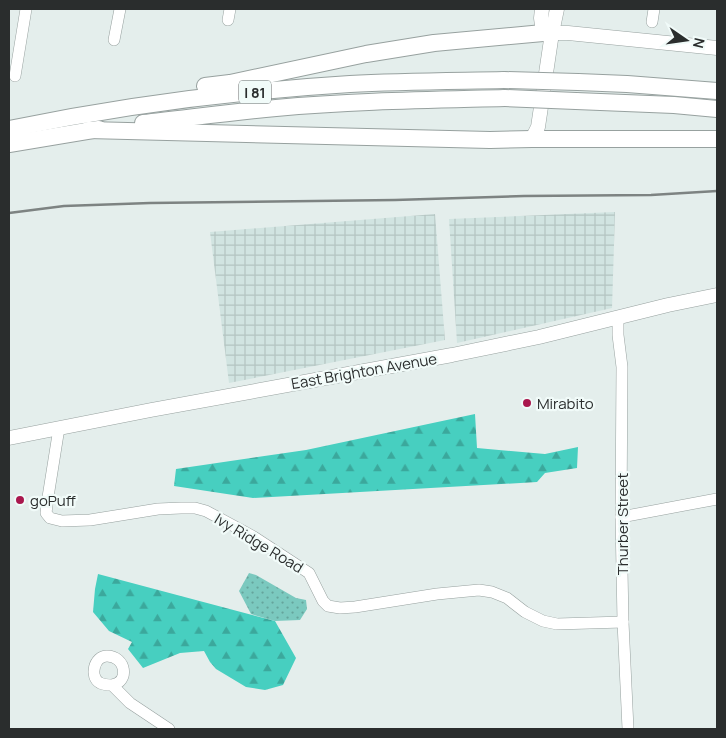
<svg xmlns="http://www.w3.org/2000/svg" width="726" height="738" font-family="Manrope,sans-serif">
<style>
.industrial{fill:url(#industrial-grid)}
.grass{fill:url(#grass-dots)}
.forest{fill:url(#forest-firs)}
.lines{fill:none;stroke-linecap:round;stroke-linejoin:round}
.minor-casing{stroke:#97a19f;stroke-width:12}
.major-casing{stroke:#97a19f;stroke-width:15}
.highway-casing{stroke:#97a19f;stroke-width:18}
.minor{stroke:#fff;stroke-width:11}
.major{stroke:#fff;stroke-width:14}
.highway{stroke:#fff;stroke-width:16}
.rail{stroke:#7d8382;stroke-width:2.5}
.highway-bridge-casing{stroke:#97a19f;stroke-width:18;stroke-linecap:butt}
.highway-bridge{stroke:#fff;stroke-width:16}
.poi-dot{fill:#a9174d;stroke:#f1fbf9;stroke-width:2}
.labels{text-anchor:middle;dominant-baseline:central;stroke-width:4.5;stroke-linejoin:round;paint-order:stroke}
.shield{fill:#f1fbf9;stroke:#666b6a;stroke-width:1}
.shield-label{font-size:14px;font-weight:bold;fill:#2a2d2d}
.street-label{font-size:15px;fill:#2a2d2d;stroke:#f1fbf9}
.poi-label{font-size:15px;fill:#2a2d2d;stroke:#f1fbf9;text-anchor:start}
</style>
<defs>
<pattern id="industrial-grid" width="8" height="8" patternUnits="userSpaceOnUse" patternTransform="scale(1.25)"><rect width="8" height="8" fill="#d1e4e1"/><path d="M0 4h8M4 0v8" fill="none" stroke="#b4c4c1"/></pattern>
<pattern id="grass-dots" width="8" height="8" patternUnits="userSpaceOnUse" patternTransform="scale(1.25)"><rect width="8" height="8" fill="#7bc9bf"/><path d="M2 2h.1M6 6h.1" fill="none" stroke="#65a49c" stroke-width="1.8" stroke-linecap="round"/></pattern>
<pattern id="forest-firs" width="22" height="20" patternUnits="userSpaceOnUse" patternTransform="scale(1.25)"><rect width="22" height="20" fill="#47cfc0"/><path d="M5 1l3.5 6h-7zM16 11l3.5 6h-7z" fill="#3ba89c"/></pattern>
</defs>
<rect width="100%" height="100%" fill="#e4eeec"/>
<g class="industrial">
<polygon points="615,212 612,308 457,343 449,219"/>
<polygon points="435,214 445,340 229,383 210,232"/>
</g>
<polygon class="grass" points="249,573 256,575 296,598 306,600 307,609 300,620 275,621 251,614 239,591"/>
<g class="forest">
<polygon points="475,414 477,448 545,454 578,447 577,468 545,473 537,482 253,498 174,486 176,469 306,450"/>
<polygon points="98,574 275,621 296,658 283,685 265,690 246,687 216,669 210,662 204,651 180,653 143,668 128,649 132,642 109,631 93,612 95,589"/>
</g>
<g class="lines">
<defs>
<g id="minor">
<polyline points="228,20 230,9"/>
<polyline points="652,22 654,9"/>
<polyline points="114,40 120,9"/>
<polyline points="15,76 26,9"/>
<polyline points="618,318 618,335 622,367 621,517 623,622 628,729"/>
<polyline points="59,428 48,497 46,513 50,518 62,521 90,520 158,509 181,508 195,508 206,511 254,537 309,573 323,601 328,606 340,608 355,607 437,594 479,590 492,592 507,598 525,612 543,621 557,624 623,622"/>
<polyline points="621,517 717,499"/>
<path d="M112 685C130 682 126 656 107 656 94 656 89 677 100 683 104 685 108 685 112 685L130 703 169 729"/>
</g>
<g id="major">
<polyline points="542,9 541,18 543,33"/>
<polyline points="543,33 568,33 717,48"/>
<polyline points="532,139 538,127 552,33 557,9"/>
<polyline points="9,438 151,410 452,355 539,337 668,305 717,295"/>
</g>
<g id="highway">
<polyline points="578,82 627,84 717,91"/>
<polyline points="205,86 230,83 366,54 434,43 543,33"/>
<polyline points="576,101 674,105 717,109"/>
<path d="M143 123C188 118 232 112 276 108 352 101 429 100 505 98"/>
<path d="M9 129C120 106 236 91 350 84 401 81 453 81 504 80"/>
<polyline points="88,130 490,140 532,139 717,139"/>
<polyline points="9,144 99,129"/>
</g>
</defs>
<use href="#minor" class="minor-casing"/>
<use href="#major" class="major-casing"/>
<use href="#highway" class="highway-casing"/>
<use href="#minor" class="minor"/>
<use href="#major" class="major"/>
<use href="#highway" class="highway"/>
<polyline class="rail" points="9,213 64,206 150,203 395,200 524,196 651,195 717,191"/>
<defs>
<g id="highway-bridge">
<polyline points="504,80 578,82"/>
<polyline points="505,98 576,101"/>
</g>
</defs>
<use href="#highway-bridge" class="highway-bridge-casing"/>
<use href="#highway-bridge" class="highway-bridge"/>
</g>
<g class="poi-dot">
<circle cx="527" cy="403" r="5"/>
<circle cx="20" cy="500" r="5"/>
</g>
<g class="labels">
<rect class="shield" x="239" y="80.5" width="32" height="23" rx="4"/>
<g class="shield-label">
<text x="255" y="92">I 81</text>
</g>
<g class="street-label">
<text transform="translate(364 371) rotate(-10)">East Brighton Avenue</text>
<text transform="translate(622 524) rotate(-90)">Thurber Street</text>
<text transform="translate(259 543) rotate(31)">Ivy Ridge Road</text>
</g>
<g class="poi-label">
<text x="537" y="403">Mirabito</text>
<text x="30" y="500">goPuff</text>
</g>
</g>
<rect width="726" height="738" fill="none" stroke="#2a2d2d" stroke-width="20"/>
<g transform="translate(686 40) rotate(103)" stroke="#f1fbf9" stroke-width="4" paint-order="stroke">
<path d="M0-4L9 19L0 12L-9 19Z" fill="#2a2d2d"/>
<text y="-8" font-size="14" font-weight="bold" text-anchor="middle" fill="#2a2d2d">N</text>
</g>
</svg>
